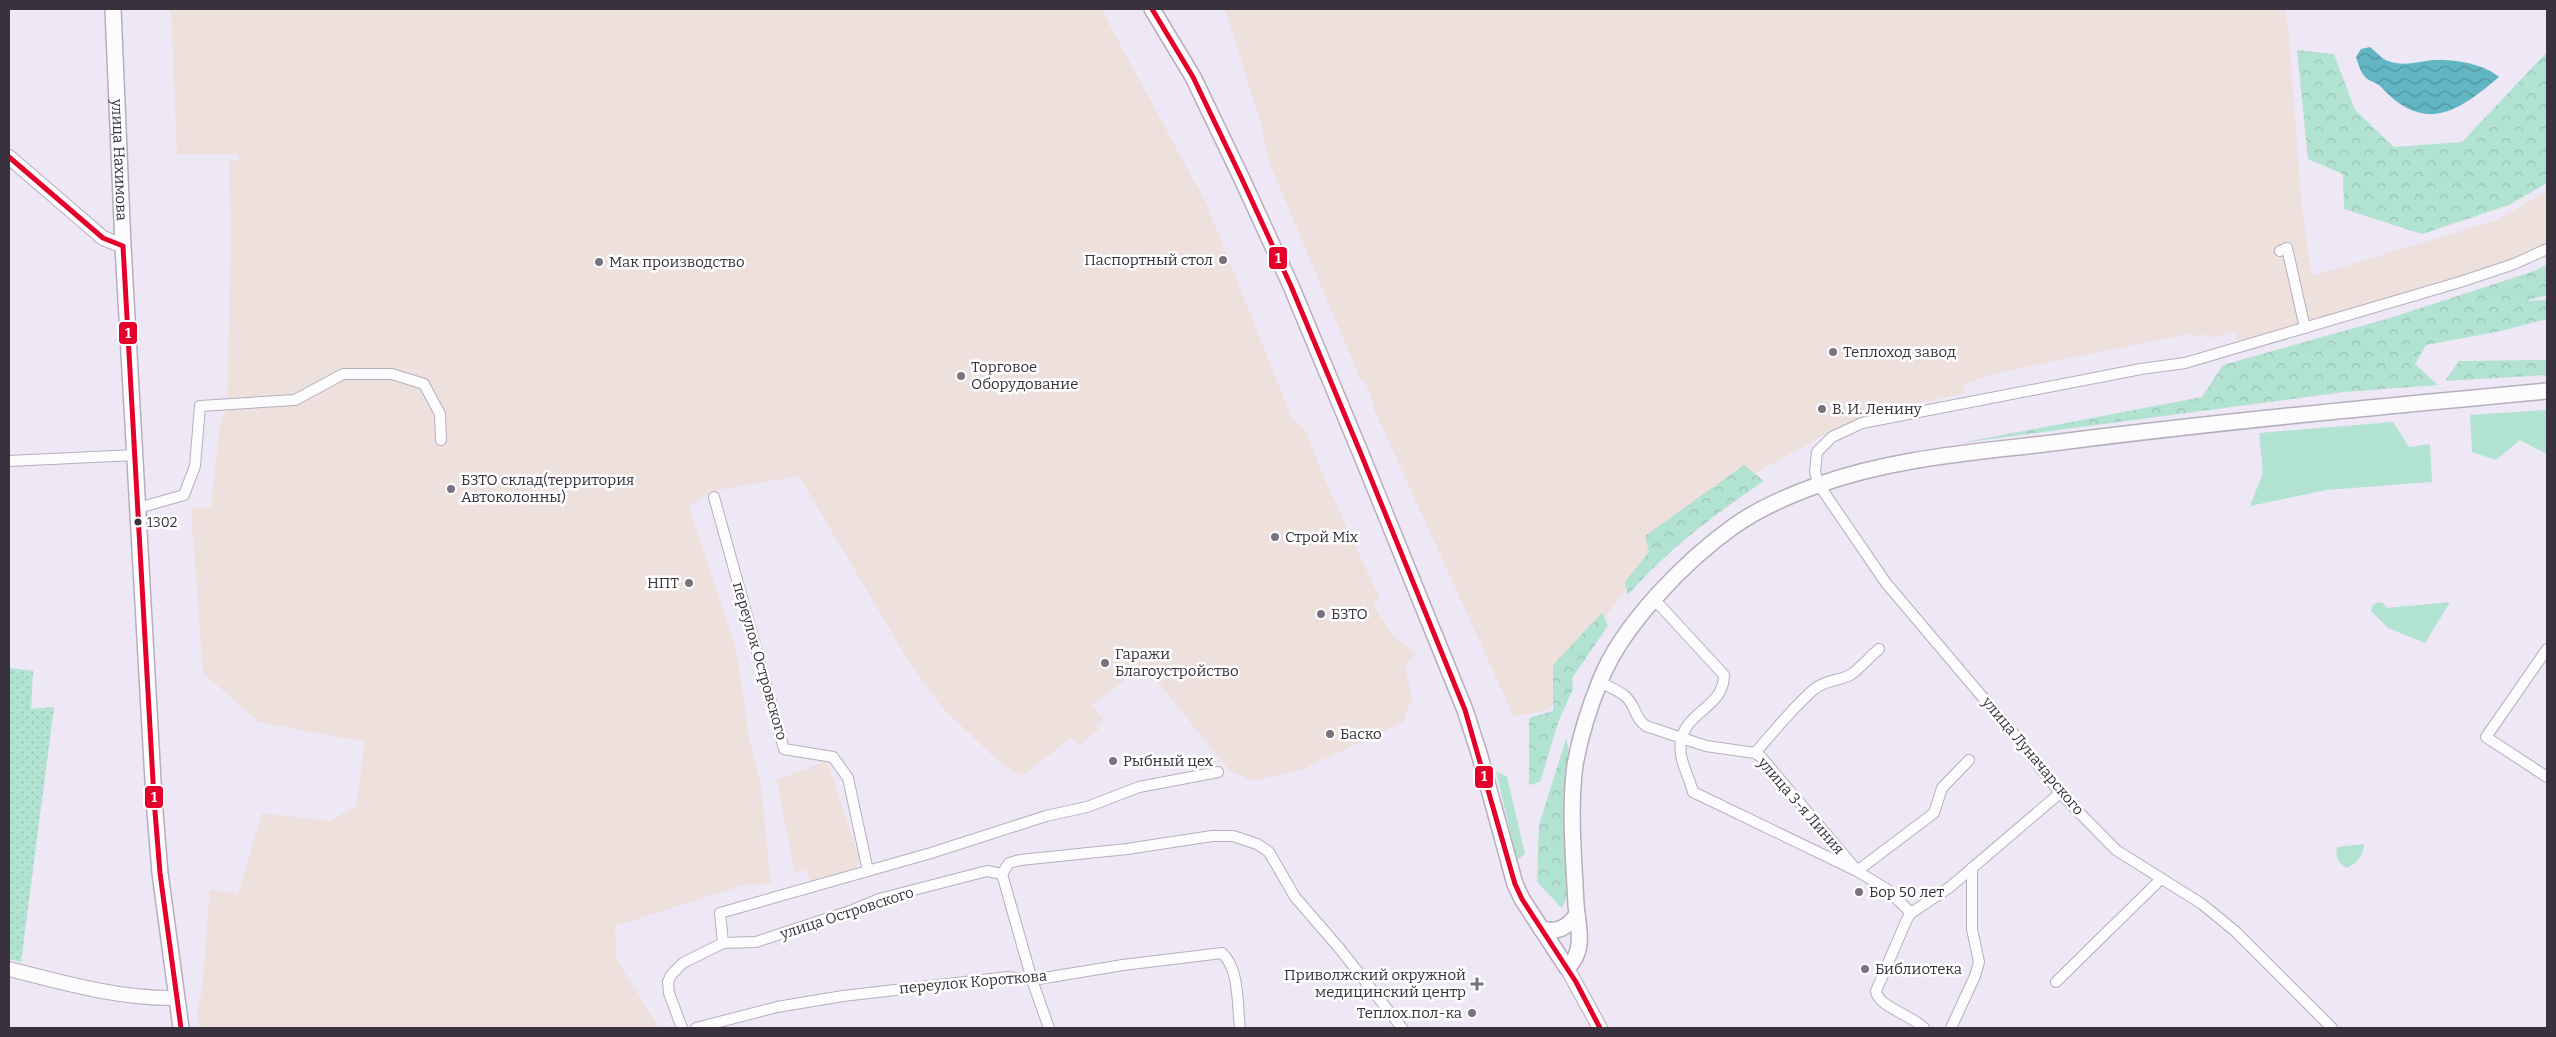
<svg xmlns="http://www.w3.org/2000/svg" width="2556" height="1037" font-family="Bitter,serif">
<style>
.industrial{fill:#ede0dd}
.green{fill:#b2e2d1}
.forest{fill:url(#forest-crowns)}
.garden{fill:url(#garden-dots)}
.water{fill:url(#water-waves)}
.lines{fill:none;stroke-linecap:round;stroke-linejoin:round}
.minor-casing{stroke:#b6afbb;stroke-width:12}
.tertiary-casing{stroke:#b6afbb;stroke-width:16}
.secondary-casing{stroke:#b6afbb;stroke-width:18}
.minor{stroke:#fcfbfe;stroke-width:10}
.tertiary{stroke:#fcfbfe;stroke-width:14}
.secondary{stroke:#fcfbfe;stroke-width:15}
.bus-1-casing{stroke:#fff;stroke-width:9}
.bus-1{stroke:#e4002b;stroke-width:5}
.poi-dot{fill:#78717e;stroke:#fff;stroke-width:2}
.bus-dot{fill:#39323e;stroke:#fff;stroke-width:2}
.labels{text-anchor:middle;dominant-baseline:central;stroke-width:5;stroke-linejoin:round;paint-order:stroke}
.bus-label{font-size:14px;fill:#39323e;stroke:#fff;text-anchor:start}
.street-label{font-size:15px;fill:#39323e;stroke:#fff}
.poi-label{font-size:15px;fill:#39323e;stroke:#fff;text-anchor:start}
.line-badge{stroke:#fff;stroke-width:2}
.badge-label{font-size:14px;text-anchor:middle;font-weight:bold;fill:#fff}
</style>
<defs>
<pattern id="forest-crowns" width="20" height="18" patternUnits="userSpaceOnUse" patternTransform="scale(1.25)"><rect width="20" height="18" fill="#b2e2d1"/><path d="M2 6a3 3 0 1 1 6 0M12 15a3 3 0 1 1 6 0" fill="none" stroke="#9ac2b4"/></pattern>
<pattern id="garden-dots" width="8" height="8" patternUnits="userSpaceOnUse" patternTransform="scale(1.25)"><rect width="8" height="8" fill="#b2e2d1"/><path d="M2 2h.1M6 6h.1" fill="none" stroke="#9ac2b4" stroke-width="1.8" stroke-linecap="round"/></pattern>
<pattern id="water-waves" width="16" height="10" patternUnits="userSpaceOnUse" patternTransform="scale(1.25)"><rect width="16" height="10" fill="#62b5c2"/><path d="M0 5q4-4 8 0t8 0" fill="none" stroke="#52949f"/></pattern>
</defs>
<rect width="100%" height="100%" fill="#eee7f5"/>
<g class="industrial">
<polygon points="171,9 1101,9 1206,203 1293,421 1304,427 1324,478 1380,599 1372,602 1393,636 1415,653 1405,666 1412,699 1403,722 1303,769 1252,781 1230,771 1144,665 1092,705 1103,719 1096,725 1099,729 1080,746 1072,737 1022,776 1000,763 940,705 908,660 799,476 711,491 689,506 737,653 749,738 761,786 771,884 744,885 615,926 616,958 659,1028 199,1028 197,1010 202,991 210,890 238,894 262,813 330,821 356,806 365,742 259,722 203,673 191,509 211,507 220,424 227,408 231,234 229,161 238,160 237,154 177,154"/>
<polygon points="1225,9 2284,9 2288,24 2302,210 2312,276 2497,220 2547,191 2547,249 2514,264 2240,347 2234,331 2212,338 2210,334 2194,337 2193,333 2002,372 1963,384 1966,393 1895,409 1836,428 1752,475 1647,562 1612,608 1578,660 1550,709 1514,717 1373,407 1373,401 1365,382 1360,378 1269,162 1262,127"/>
<polygon points="827,761 860,860 856,868 810,881 807,870 795,873 777,780"/>
</g>
<g class="green">
<polygon points="2547,410 2547,454 2520,440 2496,460 2472,452 2470,415"/>
<polygon points="2393,422 2409,447 2430,444 2432,482 2326,490 2250,506 2263,473 2259,433"/>
<polygon points="2378,602 2383,603 2387,608 2450,602 2425,643 2388,628 2371,611 2373,605"/>
<polygon points="1496,771 1507,777 1525,854 1517,860"/>
<path d="M2364 844C2363 855 2358 863 2347 868 2338 864 2335 856 2337 847Z"/>
</g>
<g class="forest">
<polygon points="2297,50 2334,54 2355,110 2394,147 2462,142 2547,52 2547,183 2509,205 2422,234 2344,209 2343,174 2308,159"/>
<polygon points="2547,264 2547,295 2526,301 2547,300 2547,319 2501,331 2426,345 2415,364 2438,385 2344,392 1961,443 2202,397 2223,365 2390,318 2534,271"/>
<polygon points="2547,360 2547,375 2445,381 2459,361"/>
<path d="M1744 465 1764 481C1715 514 1667 550 1628 595L1625 582 1649 552 1645 536Z"/>
<polygon points="1602,613 1608,626 1572,678 1573,689 1559,720 1540,782 1529,785 1529,718 1553,711 1553,665"/>
<polygon points="1566,739 1572,761 1568,893 1562,908 1537,882 1539,825"/>
</g>
<polygon class="garden" points="9,668 33,671 31,709 54,707 21,962 9,959"/>
<path class="water" d="M2370 47C2375 51 2382 59 2388 61 2404 67 2420 61 2435 60 2454 59 2485 64 2499 77 2458 112 2425 134 2382 88 2379 84 2373 82 2369 80 2361 75 2359 66 2356 57L2361 49Z"/>
<g class="lines">
<defs>
<g id="minor">
<polyline points="2280,251 2287,248 2305,328"/>
<polyline points="9,461 135,455"/>
<polyline points="714,497 784,749 833,757 848,778 868,871"/>
<polyline points="138,508 184,495 195,466 200,406 295,400 343,374 392,374 424,384 440,414 441,440"/>
<path d="M1654 599 1724 675C1724 712 1675 711 1681 755 1683 767 1690 780 1693 792L1857 871 1888 890 1911 913"/>
<polyline points="2547,649 2486,737 2547,777"/>
<path d="M1599 682C1608 686 1618 690 1625 696 1636 705 1634 718 1646 726L1706 746 1755 753 1761 757 1854 867"/>
<path d="M1755 753C1773 732 1791 710 1812 691 1826 679 1837 682 1850 675 1859 670 1870 656 1879 649"/>
<polyline points="1857,871 1934,813 1942,788 1969,760"/>
<polyline points="1002,874 1009,863 1020,860 1127,849 1212,836 1233,836 1257,844 1269,852 1295,897 1340,949 1402,1028"/>
<polyline points="1002,874 1032,980 1049,1028"/>
<polyline points="723,943 720,913 931,853 1046,816 1087,807 1139,787 1218,772"/>
<polyline points="2056,982 2161,879"/>
<polyline points="682,1028 669,993 668,982 671,975 683,963 723,943 756,942 850,911 879,899 987,871 1002,874"/>
<path d="M696 1028 777 1007 843 996 1008 977 1032 980 1123 965 1222 953C1240 969 1237 1006 1240 1028"/>
<path d="M1924 1028C1912 1015 1878 1007 1876 991L1907 919 1911 913 1950 887 2060 793"/>
<polyline points="1951,1028 1975,976 1979,962 1972,929 1972,868"/>
<polyline points="2332,1028 2235,931 2202,904 2116,850 2060,793 2018,739 1886,583 1819,485 1815,472 1817,452 1832,437 1862,423 2141,369 2185,363 2460,282 2514,264 2547,249"/>
</g>
<g id="tertiary">
<polyline points="9,157 103,238 123,246"/>
<polyline points="1567,968 1600,1028"/>
<path d="M9 969C63 983 121 999 177 998"/>
</g>
<g id="secondary">
<path id="s1" d="M113 9 123 246 154 799 160 873 181 1028"/>
<path d="M1152 9 1193 77 1241 177 1291 286 1361 454 1465 710 1479 753 1515 884 1522 899 1567 968C1586 951 1578 928 1576 905 1574 861 1569 809 1575 765 1580 737 1589 708 1600 681 1622 625 1685 561 1734 526 1758 509 1790 495 1818 485 1898 456 1984 452 2068 441 2227 421 2387 406 2547 391"/>
<path d="M1541 929C1558 933 1566 928 1577 915"/>
</g>
</defs>
<use href="#minor" class="minor-casing"/>
<use href="#tertiary" class="tertiary-casing"/>
<use href="#secondary" class="secondary-casing"/>
<use href="#minor" class="minor"/>
<use href="#tertiary" class="tertiary"/>
<use href="#secondary" class="secondary"/>
<defs>
<g id="bus-1">
<polyline points="1152,9 1193,77 1241,177 1291,286 1361,454 1465,710 1515,884 1522,899 1576,982 1600,1028"/>
<polyline points="9,157 103,238 123,246 154,799 160,873 181,1028"/>
</g>
</defs>
<use href="#bus-1" class="bus-1-casing"/>
<use href="#bus-1" class="bus-1"/>
</g>
<g class="poi-dot">
<circle cx="1223" cy="260" r="5"/>
<circle cx="599" cy="262" r="5"/>
<circle cx="1833" cy="352" r="5"/>
<circle cx="961" cy="376" r="5"/>
<circle cx="1822" cy="409" r="5"/>
<circle cx="451" cy="489" r="5"/>
<circle cx="1275" cy="537" r="5"/>
<circle cx="689" cy="583" r="5"/>
<circle cx="1321" cy="614" r="5"/>
<circle cx="1105" cy="663" r="5"/>
<circle cx="1330" cy="734" r="5"/>
<circle cx="1113" cy="761" r="5"/>
<circle cx="1859" cy="892" r="5"/>
<circle cx="1865" cy="969" r="5"/>
<path d="M1474.5 976.5h5v5h5v5h-5v5h-5v-5h-5v-5h5z"/>
<circle cx="1472" cy="1013" r="5"/>
</g>
<circle class="bus-dot" cx="138" cy="522" r="4.5"/>
<g class="labels">
<g class="bus-label">
<text x="147" y="522">1302</text>
</g>
<g class="street-label">
<text stroke="none"><textPath href="#s1" startOffset="151">улица Нахимова</textPath></text>
<text transform="translate(760 661) rotate(74)">переулок Островского</text>
<text transform="translate(2033 756) rotate(50)">улица Луначарского</text>
<text transform="translate(1801 806) rotate(49)">улица 3-я Линия</text>
<text transform="translate(847 913) rotate(-18)">улица Островского</text>
<text transform="translate(973 982) rotate(-5)">переулок Короткова</text>
</g>
<g class="poi-label">
<text x="1213" y="260" text-anchor="end">Паспортный стол</text>
<text x="609" y="262">Мак производство</text>
<text x="1843" y="352">Теплоход завод</text>
<text x="971" y="367">Торговое<tspan x="971" dy="17">Оборудование</tspan></text>
<text x="1832" y="409">В. И. Ленину</text>
<text x="461" y="480">БЗТО склад(территория<tspan x="461" dy="17">Автоколонны)</tspan></text>
<text x="1285" y="537">Строй Mix</text>
<text x="679" y="583" text-anchor="end">НПТ</text>
<text x="1331" y="614">БЗТО</text>
<text x="1115" y="654">Гаражи<tspan x="1115" dy="17">Благоустройство</tspan></text>
<text x="1340" y="734">Баско</text>
<text x="1123" y="761">Рыбный цех</text>
<text x="1869" y="892">Бор 50 лет</text>
<text x="1875" y="969">Библиотека</text>
<text x="1466" y="975" text-anchor="end">Приволжский окружной<tspan x="1466" dy="17">медицинский центр</tspan></text>
<text x="1462" y="1013" text-anchor="end">Теплох.пол-ка</text>
</g>
</g>
<g class="line-badge">
<rect x="1268" y="246" width="20" height="24" rx="5" fill="#e4002b"/>
<rect x="118" y="321" width="20" height="24" rx="5" fill="#e4002b"/>
<rect x="1474" y="765" width="20" height="24" rx="5" fill="#e4002b"/>
<rect x="144" y="785" width="20" height="24" rx="5" fill="#e4002b"/>
</g>
<g class="badge-label">
<text x="1278" y="263">1</text>
<text x="128" y="338">1</text>
<text x="1484" y="781">1</text>
<text x="154" y="802">1</text>
</g>
<rect width="2556" height="1037" fill="none" stroke="#39323e" stroke-width="20"/>
</svg>
